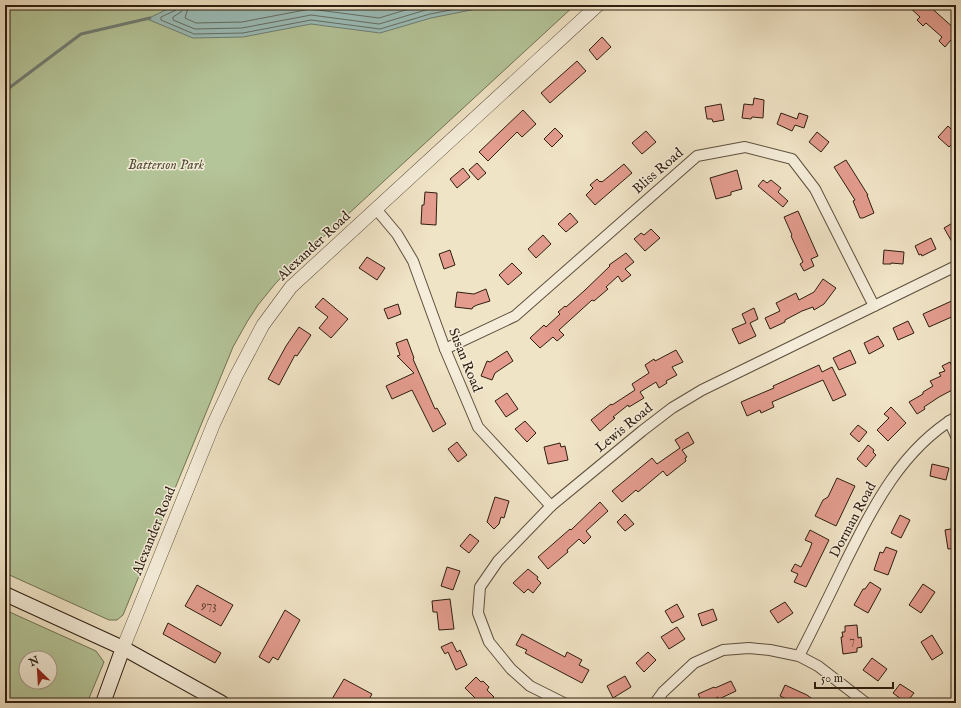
<svg xmlns="http://www.w3.org/2000/svg" width="961" height="708" font-family="'IM FELL English',serif">
<style>
.green{fill:#b4c599;stroke:#717254;fill-rule:evenodd}
.water{fill:#9bbeb9;stroke:#6f7e75}
.lines{fill:none;stroke-linecap:round;stroke-linejoin:round}
.shore{stroke:#646e64;stroke-width:1}
.stream{stroke:#6f7e75;stroke-width:3}
.building{fill:#e39c8e;stroke:#2e1e10}
.minor-casing{stroke:#5e503e;stroke-width:12}
.tertiary-casing{stroke:#5e503e;stroke-width:14}
.secondary-casing{stroke:#2e1e10;stroke-width:16}
.minor{stroke:#f5edda;stroke-width:10}
.tertiary{stroke:#f5edda;stroke-width:13}
.secondary{stroke:#f5edda;stroke-width:14}
.labels{text-anchor:middle;dominant-baseline:central;stroke-width:3;stroke-linejoin:round;paint-order:stroke}
.number-label{font-size:12px;fill:#5b3e30}
.park-label{font-size:14px;font-style:italic;fill:#565039;stroke:#f5edda}
.street-label{font-size:14px;fill:#2e1e10;stroke:#f5edda}
</style>
<rect width="100%" height="100%" fill="#f0e4c6"/>
<filter id="stains"><feTurbulence type="fractalNoise" baseFrequency=".005" numOctaves="4"/><feColorMatrix values="0 0 0 0 .2 0 0 0 0 .09 0 0 0 0 .02 0 0 0 .5 -.17"/></filter>
<radialGradient id="worn" r=".72"><stop offset=".6" stop-color="#630" stop-opacity="0"/><stop offset="1" stop-color="#630" stop-opacity=".3"/></radialGradient>
<g class="green">
<polygon points="5,5 575,5 294,264 275,284 258,305 247,322 233,347 123,615 117,620 109,620 5,573"/>
<path d="M5 610 96 651 104 662 87 703H5ZM26 658H50V682H26Z"/>
</g>
<polygon class="water" points="176,5 496,5 431,18 380,33 311,24 243,37 193,38 147,19"/>
<g class="lines">
<g class="shore">
<polyline points="178,5 176,10 161,17 161,20 194,34 243,33 311,20 380,29 430,14 476,5"/>
<polyline points="183,5 181,12 173,17 173,20 195,29 242,28 311,15 379,24 429,9 450,5"/>
<polyline points="189,5 185,18 196,23 242,22 310,9 379,18 422,5"/>
</g>
<polyline class="stream" points="5,91 81,34 150,18"/>
</g>
<g class="building">
<polygon points="907,5 928,5 956,30 956,34 945,47 939,41 942,37 926,23 923,26 917,20 920,17"/>
<polygon points="602,37 611,47 597,60 589,50"/>
<polygon points="577,61 586,71 550,103 541,93"/>
<polygon points="754,98 764,100 763,118 752,117 751,119 742,118 744,104 753,105"/>
<polygon points="721,104 724,120 713,122 712,119 707,119 705,107"/>
<polygon points="523,110 536,124 522,137 517,132 488,161 479,152"/>
<polygon points="781,113 797,119 799,113 808,116 804,128 795,125 792,131 777,124"/>
<polygon points="948,126 956,134 956,140 949,147 938,137"/>
<polygon points="555,128 563,136 552,147 544,139"/>
<polygon points="646,131 656,142 642,154 632,143"/>
<polygon points="817,132 829,142 821,152 809,142"/>
<polygon points="846,160 868,195 867,195 874,213 863,218 860,218 853,201 855,200 834,167"/>
<polygon points="477,163 486,173 478,180 469,170"/>
<polygon points="624,164 632,173 595,205 586,195 593,188 590,185 597,179 600,182 601,181 602,182"/>
<polygon points="463,168 470,177 457,188 450,179"/>
<polygon points="737,170 742,189 731,192 731,195 716,199 710,178"/>
<polygon points="763,180 767,183 771,180 781,188 778,192 788,201 783,207 758,186"/>
<polygon points="425,192 437,193 436,225 421,224 422,205 424,205"/>
<polygon points="798,211 818,256 811,259 814,266 804,271 800,264 803,262 791,236 792,235 784,217"/>
<polygon points="570,213 578,222 566,232 558,224"/>
<polygon points="956,221 956,249 944,228"/>
<polygon points="651,229 660,238 645,251 634,239 641,233 644,235"/>
<polygon points="543,235 551,244 536,258 528,249"/>
<polygon points="931,238 936,249 922,256 921,254 919,255 915,246"/>
<polygon points="450,250 455,265 444,269 439,254"/>
<polygon points="884,250 904,252 903,264 891,263 891,264 883,264"/>
<polygon points="626,253 634,262 625,269 631,275 622,282 618,276 606,287 608,289 594,301 592,300 559,330 564,335 557,341 553,337 540,348 530,338 544,325 546,327 560,314 558,312 565,306 566,307 584,291 610,266 609,265"/>
<polygon points="367,257 385,268 377,280 359,268"/>
<polygon points="512,263 522,273 508,285 499,275"/>
<polygon points="823,279 836,288 824,304 814,310 813,307 802,311 785,320 785,322 770,329 765,318 780,311 776,303 796,293 799,300 814,292"/>
<polygon points="486,289 490,301 477,305 473,307 472,309 455,307 457,292 474,294"/>
<polygon points="323,298 348,319 331,338 319,328 328,317 315,307"/>
<polygon points="956,299 956,315 929,327 923,314"/>
<polygon points="398,304 401,314 388,319 384,309"/>
<polygon points="754,308 758,319 750,323 756,336 739,344 732,329 746,323 742,314"/>
<polygon points="908,321 914,333 898,340 893,328"/>
<polygon points="299,327 311,335 297,356 295,355 279,385 268,379 286,346"/>
<polygon points="878,336 884,346 869,354 864,343"/>
<polygon points="407,339 414,358 413,359 435,409 437,408 446,424 433,432 412,390 392,399 386,386 414,373 397,356 400,355 396,343"/>
<polygon points="676,350 683,362 672,367 677,375 666,381 667,383 659,388 656,382 640,392 644,398 629,407 628,405 613,417 615,418 600,431 591,420 611,404 612,405 635,390 632,384 649,373 645,365 654,359 655,361 659,359"/>
<polygon points="850,350 856,363 839,370 833,358"/>
<polygon points="507,351 513,361 495,373 492,380 481,376 487,361 490,362"/>
<polygon points="950,362 956,374 956,388 939,397 924,407 925,409 917,414 909,402 923,394 923,392 933,386 930,381 941,376 939,373 945,371 942,366"/>
<polygon points="819,365 822,372 832,367 846,395 833,401 823,380 772,402 774,407 761,413 760,410 747,416 741,402 774,388 773,386"/>
<polygon points="507,393 518,409 506,417 495,401"/>
<polygon points="891,407 906,423 888,441 877,430 889,418 884,414"/>
<polygon points="525,421 536,433 527,442 515,429"/>
<polygon points="858,425 867,432 859,442 850,434"/>
<polygon points="688,432 694,443 682,450 687,457 685,458 686,461 667,476 663,471 638,492 636,490 622,502 612,491 652,458 657,464 680,448 675,440"/>
<polygon points="457,442 467,455 458,462 448,449"/>
<polygon points="560,443 561,447 565,446 568,460 548,464 544,447"/>
<polygon points="868,445 874,450 873,452 876,455 866,467 857,459"/>
<polygon points="932,464 949,468 946,480 930,476"/>
<polygon points="837,478 855,486 836,526 815,516 823,500 828,497"/>
<polygon points="495,497 509,501 504,518 501,517 499,524 494,529 487,522"/>
<polygon points="600,502 608,511 586,531 591,537 584,544 579,539 567,550 568,552 548,569 538,557 570,529 571,530"/>
<polygon points="625,514 634,524 625,531 617,522"/>
<polygon points="900,515 910,520 901,538 891,533"/>
<polygon points="956,528 956,548 948,549 945,530"/>
<polygon points="810,530 829,540 806,587 794,582 798,574 791,571 795,564 801,567 809,551 812,543 805,540"/>
<polygon points="470,534 479,541 469,553 460,546"/>
<polygon points="886,547 897,551 888,575 874,570 880,552 883,553"/>
<polygon points="447,567 460,571 453,590 441,586"/>
<polygon points="528,569 538,577 537,579 541,583 533,593 528,589 524,593 513,583"/>
<polygon points="870,582 881,589 868,613 854,605 863,589 865,589"/>
<polygon points="923,584 935,592 921,613 909,605"/>
<polygon points="197,585 233,605 221,626 185,606"/>
<polygon points="450,599 454,629 439,630 437,612 433,612 432,601"/>
<polygon points="785,602 793,613 778,623 770,611"/>
<polygon points="677,604 684,617 672,623 665,611"/>
<polygon points="713,609 717,620 702,626 698,614"/>
<polygon points="285,610 300,620 278,660 273,657 269,663 259,657"/>
<polygon points="168,623 221,653 215,663 163,634"/>
<polygon points="857,625 858,638 861,637 862,647 857,648 857,652 843,654 841,637 843,637 842,632 845,632 845,626"/>
<polygon points="677,627 685,639 669,649 661,637"/>
<polygon points="522,634 565,657 567,652 582,660 579,665 589,670 582,683 525,653 527,650 516,645"/>
<polygon points="932,635 943,653 932,660 921,642"/>
<polygon points="452,642 457,652 460,650 467,665 456,670 448,652 445,654 441,647"/>
<polygon points="648,652 656,660 644,672 636,663"/>
<polygon points="872,658 887,669 878,681 863,670"/>
<polygon points="625,676 631,687 613,698 607,686"/>
<polygon points="476,677 481,682 483,681 489,687 487,690 494,697 487,703 484,703 480,699 478,701 465,688"/>
<polygon points="344,679 372,694 367,703 339,703 332,699"/>
<polygon points="731,681 736,691 719,699 718,697 706,703 702,703 698,694 714,687 715,688"/>
<polygon points="900,684 914,693 906,703 893,693"/>
<polygon points="785,685 807,695 818,703 794,703 780,696"/>
</g>
<g class="lines">
<defs>
<g id="minor">
<polyline points="376,209 397,234 413,261 445,349 478,427 551,506"/>
<polyline points="445,349 515,316 697,156 745,147 792,159 815,189 874,306"/>
<polyline points="949,421 956,436"/>
<path d="M799 656C815 625 830 594 845 563 873 507 901 450 956 417"/>
<polyline points="564,703 530,686 511,669 489,642 478,613 480,587 498,561 551,506 642,431 672,408 702,390 956,266"/>
<polyline points="655,703 663,692 694,663 723,650 749,648 770,650 799,656 818,666 866,703"/>
</g>
<polyline id="tertiary" points="123,648 214,423 236,376 263,325 291,287 598,5"/>
<g id="secondary">
<polyline points="5,594 123,648 222,703"/>
<polyline points="103,703 123,648"/>
</g>
</defs>
<use href="#minor" class="minor-casing"/>
<use href="#tertiary" class="tertiary-casing"/>
<use href="#secondary" class="secondary-casing"/>
<use href="#minor" class="minor"/>
<use href="#tertiary" class="tertiary"/>
<use href="#secondary" class="secondary"/>
</g>
<g class="labels">
<g class="number-label">
<text x="209" y="605">973</text>
<text x="852" y="640">7</text>
</g>
<g class="park-label">
<text x="166" y="165">Batterson Park</text>
</g>
<g class="street-label">
<text transform="translate(658 171) rotate(-41)">Bliss Road</text>
<text transform="translate(314 246) rotate(-43)">Alexander Road</text>
<text transform="translate(465 360) rotate(68)">Susan Road</text>
<text transform="translate(624 428) rotate(-39)">Lewis Road</text>
<text transform="translate(853 520) rotate(-62)">Dorman Road</text>
<text transform="translate(154 531) rotate(-68)">Alexander Road</text>
</g>
</g>
<rect width="961" height="708" fill="none" stroke="#f0e4c6" stroke-width="20"/>
<rect x="6" y="6" width="949" height="696" fill="none" stroke="#2e1e10" stroke-width="2"/>
<rect x="10" y="10" width="941" height="688" fill="none" stroke="#2e1e10"/>
<g transform="translate(38 670) rotate(335)"><circle r="19" fill="#f5edda" stroke="#a59a89"/>
<path d="M0-3L7 15L0 10L-7 15Z" fill="#8f2418"/>
<text y="-6" font-size="11" font-weight="bold" text-anchor="middle" fill="#2e1e10">N</text>
</g>
<path d="M815 682v6h78v-6" fill="none" stroke="#2e1e10" stroke-width="2"/>
<text x="821" y="682" font-size="12" fill="#2e1e10" stroke="#f5edda" stroke-width="3" paint-order="stroke">50 m</text>
<rect width="100%" height="100%" filter="url(#stains)"/>
<rect width="100%" height="100%" fill="url(#worn)"/>
</svg>
